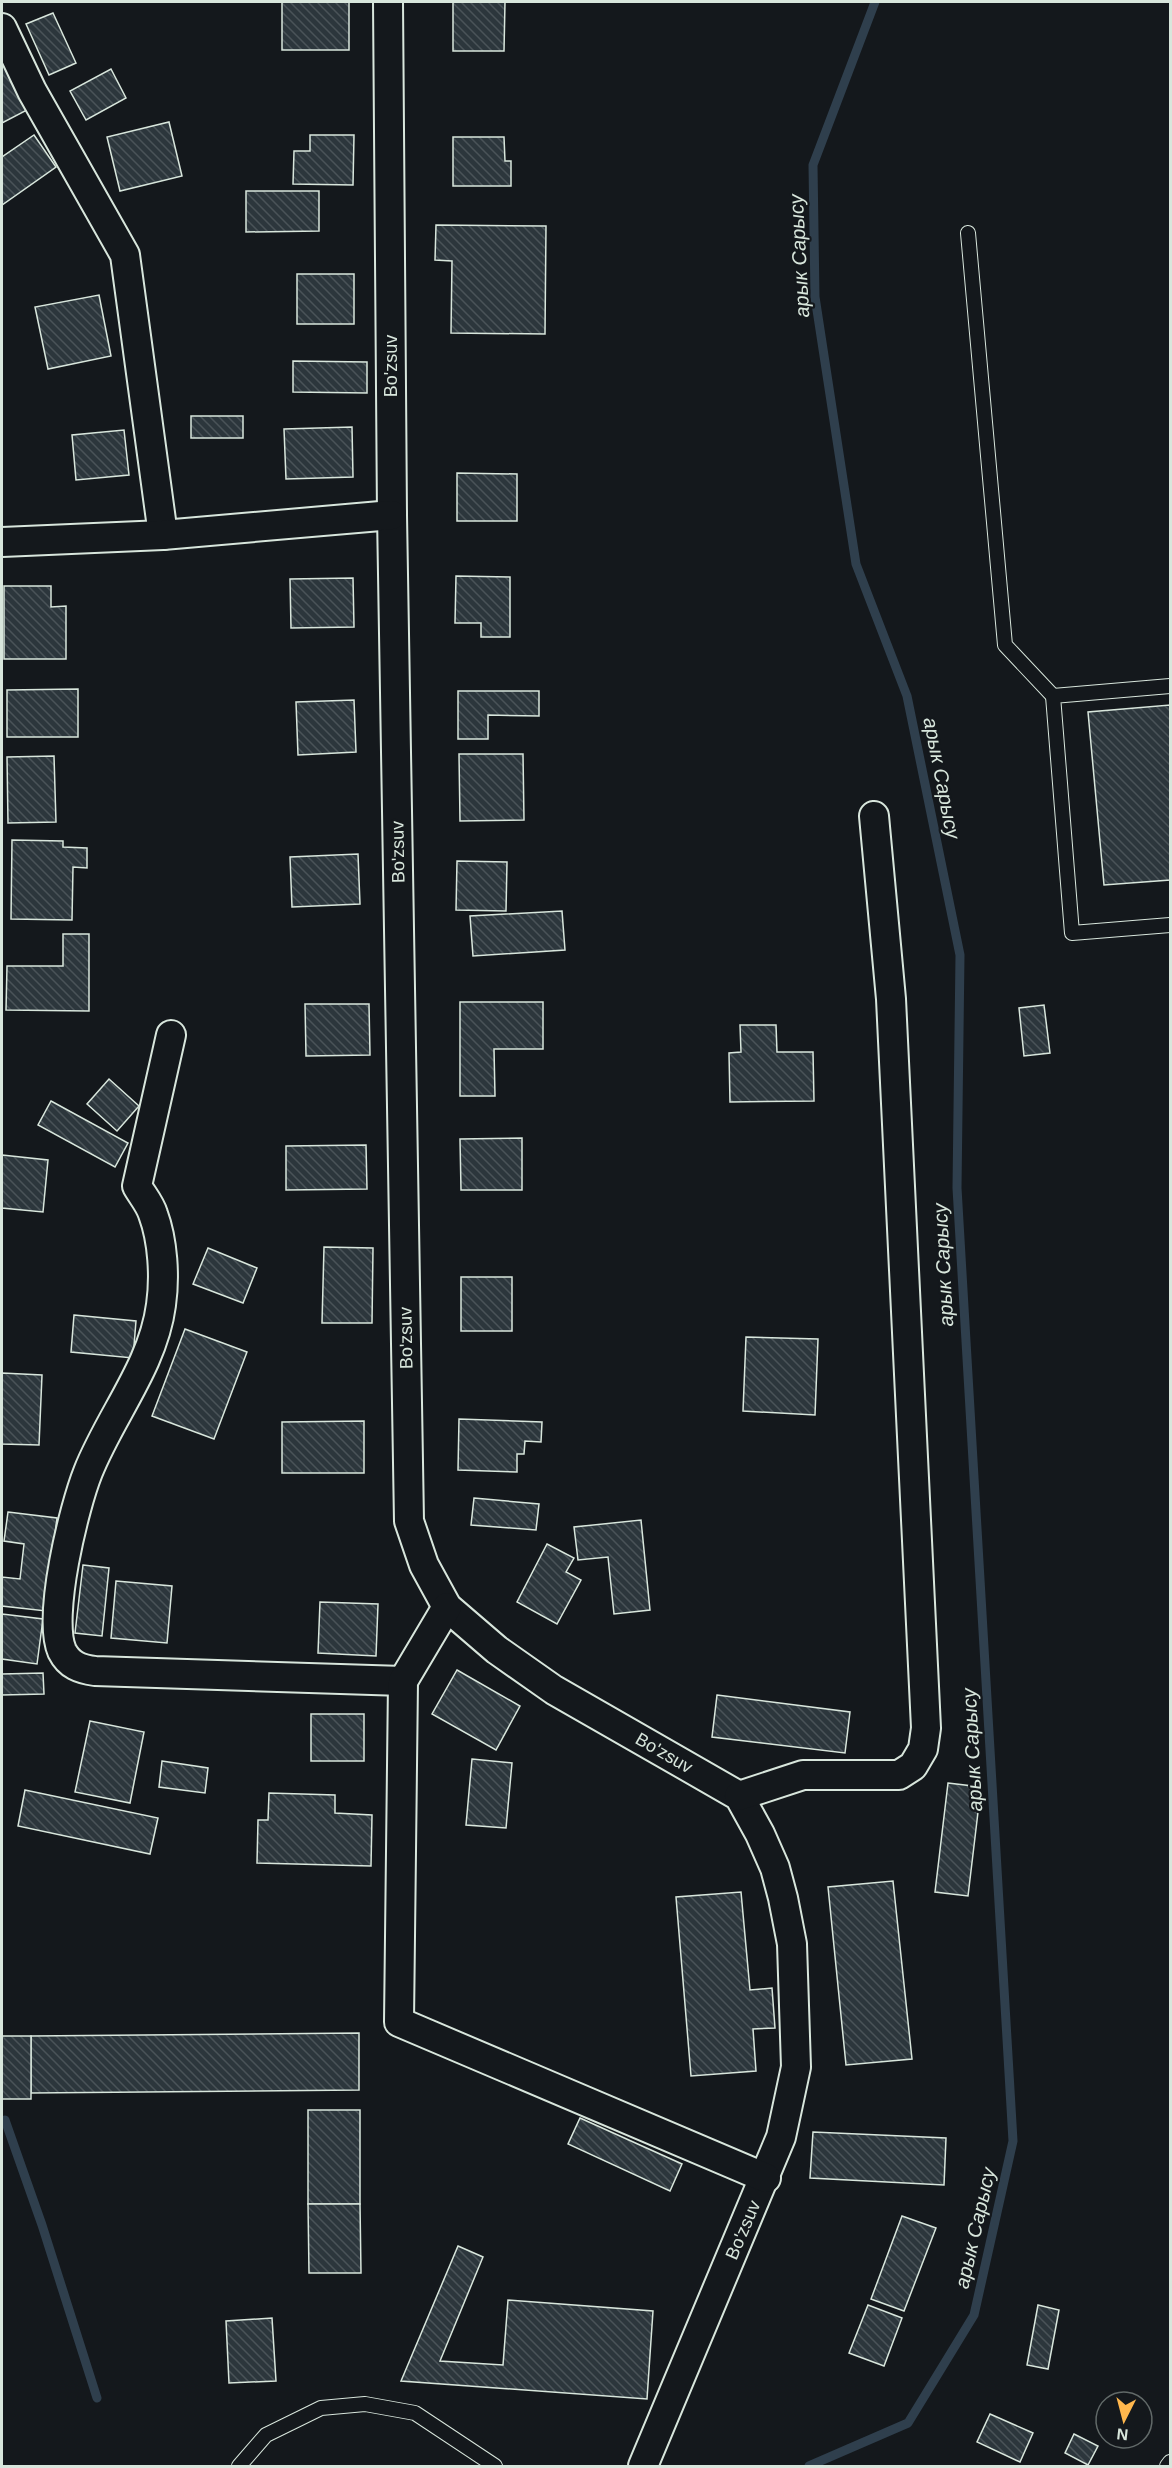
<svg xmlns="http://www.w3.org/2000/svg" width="1172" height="2468" font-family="Helvetica,sans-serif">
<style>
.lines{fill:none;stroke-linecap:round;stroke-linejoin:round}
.stream{stroke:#2f3f4d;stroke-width:9}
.building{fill:url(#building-back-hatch);stroke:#d8e6dc;stroke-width:1.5}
.lane-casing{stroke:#d8e6dc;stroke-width:16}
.street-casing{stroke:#d8e6dc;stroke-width:32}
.lane{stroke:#14181c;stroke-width:14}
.street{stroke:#14181c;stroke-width:28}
.labels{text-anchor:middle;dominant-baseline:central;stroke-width:4.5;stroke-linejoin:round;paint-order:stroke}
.street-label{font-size:18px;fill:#d8e6dc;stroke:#14181c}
.water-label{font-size:20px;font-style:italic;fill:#d8e6dc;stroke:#14181c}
</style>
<defs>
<pattern id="building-back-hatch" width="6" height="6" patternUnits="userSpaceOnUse" patternTransform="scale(1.5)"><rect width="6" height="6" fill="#2c363c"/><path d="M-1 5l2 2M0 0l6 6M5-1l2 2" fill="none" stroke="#4a5358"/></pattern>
</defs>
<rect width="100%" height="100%" fill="#14181c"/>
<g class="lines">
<g class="stream">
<polyline points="5,2120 42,2225 97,2398"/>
<polyline points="809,2466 908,2423 974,2315 1013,2141 957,1188 960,955 907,696 856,564 815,297 813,165 875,2"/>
</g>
</g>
<g class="building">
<rect x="282" y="2" width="67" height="48"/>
<polygon points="453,2 505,2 504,51 453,51"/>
<polygon points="53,13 76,63 49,75 26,24"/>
<polygon points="2,62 27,110 2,123"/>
<polygon points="111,69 126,98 86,120 70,91"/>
<polygon points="169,122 182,176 120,191 107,137"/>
<polygon points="34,135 56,167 2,205 2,157"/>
<polygon points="310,135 354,135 353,185 293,184 294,151 310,151"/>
<polygon points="453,137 504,137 505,161 511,161 511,186 453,186"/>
<polygon points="246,191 319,191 319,231 246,232"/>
<polygon points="436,225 546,226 545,334 451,333 452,261 435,260"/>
<rect x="297" y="274" width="57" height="50"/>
<polygon points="99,295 111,356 48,369 35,307"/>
<polygon points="293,361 367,362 367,393 293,392"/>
<rect x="191" y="416" width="52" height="22"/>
<polygon points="352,427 353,477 286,479 284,429"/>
<polygon points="124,430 129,475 76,480 72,435"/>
<polygon points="457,473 517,474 517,521 457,521"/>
<polygon points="456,576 510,577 510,637 481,637 481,623 455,623"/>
<polygon points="353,578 354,627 291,628 290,579"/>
<polygon points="4,586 51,586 51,607 66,606 66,659 4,659"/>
<polygon points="78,689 78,737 7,737 7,690"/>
<polygon points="458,691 539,691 539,716 488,715 488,739 458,739"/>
<polygon points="354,700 356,752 298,755 296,702"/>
<polygon points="1170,705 1170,880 1104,885 1088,712"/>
<polygon points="459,754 523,754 524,820 460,821"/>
<polygon points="54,756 56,822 8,823 7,757"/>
<polygon points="12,840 63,841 63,847 87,848 87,868 73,867 72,920 11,919"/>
<polygon points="358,854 360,904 292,907 290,857"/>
<polygon points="457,861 507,862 506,911 456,910"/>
<polygon points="562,911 565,950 473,956 470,916"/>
<polygon points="63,934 89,934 89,1011 6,1010 7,966 63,966"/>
<polygon points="460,1002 543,1002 543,1049 494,1049 495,1096 460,1096"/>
<polygon points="305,1004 369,1004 370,1055 306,1056"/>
<polygon points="1044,1005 1050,1053 1024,1056 1019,1008"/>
<polygon points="740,1025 776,1025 777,1052 813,1052 814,1101 730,1102 729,1053 741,1052"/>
<polygon points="109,1079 139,1106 117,1131 87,1104"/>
<polygon points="51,1101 128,1143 115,1167 38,1125"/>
<polygon points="522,1138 522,1190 461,1190 460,1139"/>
<polygon points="366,1145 367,1189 286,1190 286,1146"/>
<polygon points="2,1155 48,1160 43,1212 2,1208"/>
<polygon points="324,1247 373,1248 372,1323 322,1323"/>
<polygon points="208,1248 257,1268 243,1303 193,1284"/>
<rect x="461" y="1277" width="51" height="54"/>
<polygon points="74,1315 136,1321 133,1358 71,1352"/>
<polygon points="185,1329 247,1352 214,1439 152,1416"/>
<polygon points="746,1337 818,1339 815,1415 743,1411"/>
<polygon points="2,1373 42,1375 39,1445 2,1444"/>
<polygon points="459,1419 542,1422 541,1442 525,1441 524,1454 517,1454 517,1472 458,1470"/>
<polygon points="364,1421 364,1473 282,1473 282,1422"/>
<polygon points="474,1498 539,1504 536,1530 471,1525"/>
<polygon points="8,1512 57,1518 46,1611 2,1606 2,1577 20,1579 24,1544 4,1541"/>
<polygon points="641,1520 650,1610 614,1614 608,1557 578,1560 574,1527"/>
<polygon points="547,1544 574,1558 566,1572 581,1580 557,1624 517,1602"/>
<polygon points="83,1565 109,1568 102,1636 75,1633"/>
<polygon points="116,1581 172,1586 167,1643 111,1638"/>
<polygon points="320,1602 378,1604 376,1656 318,1653"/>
<polygon points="2,1614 43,1619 37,1664 2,1659"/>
<polygon points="457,1670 520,1706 496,1750 432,1714"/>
<polygon points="43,1673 44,1694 2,1695 2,1674"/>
<polygon points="717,1695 850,1712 845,1753 712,1737"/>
<rect x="311" y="1714" width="53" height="47"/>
<polygon points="90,1721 144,1732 130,1803 75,1792"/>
<polygon points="472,1759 512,1763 506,1828 466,1825"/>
<polygon points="162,1761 208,1768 205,1793 159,1787"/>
<polygon points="948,1783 981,1787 968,1896 935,1892"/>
<polygon points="25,1790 158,1818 150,1854 18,1826"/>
<polygon points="269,1793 335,1795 335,1813 372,1815 371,1866 257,1863 258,1820 268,1820"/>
<polygon points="893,1881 912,2059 846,2065 828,1887"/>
<polygon points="741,1892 750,1990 772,1988 775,2028 753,2029 756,2071 691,2076 676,1897"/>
<polygon points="359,2033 359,2090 31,2093 31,2036"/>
<rect x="2" y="2036" width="29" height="63"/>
<rect x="308" y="2110" width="52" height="94"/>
<polygon points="580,2118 682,2164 670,2191 568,2144"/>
<polygon points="813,2132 946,2138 944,2185 810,2178"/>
<polygon points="308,2204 360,2204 361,2273 309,2273"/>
<polygon points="902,2216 936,2228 904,2311 871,2299"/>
<polygon points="458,2246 483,2257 440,2361 503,2365 508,2300 653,2311 647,2399 401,2381"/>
<polygon points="868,2305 902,2318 884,2366 849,2353"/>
<polygon points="1038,2305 1059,2310 1048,2369 1027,2365"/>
<polygon points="272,2318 276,2381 229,2383 226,2321"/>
<polygon points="990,2414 1033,2433 1020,2462 977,2442"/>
<polygon points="1074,2434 1098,2446 1088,2465 1065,2453"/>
</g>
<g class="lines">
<defs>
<g id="lane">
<polyline points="968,233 1005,645 1053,696"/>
<polyline points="1170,686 1053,696 1072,933 1170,925"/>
<polyline points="239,2466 266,2435 321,2408 365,2404 415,2413 495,2466"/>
<polyline points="1167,2466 1170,2462"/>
</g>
<g id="street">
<polyline points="388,2 392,515 409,1521 424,1565 447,1607 497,1650 554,1690 739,1796 760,1834 775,1868 783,1898 792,1944 796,2067 781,2137 643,2466"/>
<polyline points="2,28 32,91 125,255 163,535"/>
<polyline points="2,542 163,535 392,515"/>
<path d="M171 1035 137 1186C142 1195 150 1204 153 1214 163 1241 165 1277 161 1305 153 1366 110 1416 88 1472 74 1507 47 1617 62 1651 69 1665 80 1669 95 1671L403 1681"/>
<polyline points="447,1607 403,1681 399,2022 766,2178"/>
<polyline points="739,1796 803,1775 899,1775 913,1766 923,1749 926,1728 891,999 874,816"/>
</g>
</defs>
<use href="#lane" class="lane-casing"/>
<use href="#street" class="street-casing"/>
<use href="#lane" class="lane"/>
<use href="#street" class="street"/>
</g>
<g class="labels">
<g class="street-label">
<text transform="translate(391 366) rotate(-90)">Bo'zsuv</text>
<text transform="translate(398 852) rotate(-91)">Bo'zsuv</text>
<text transform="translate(406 1338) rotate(-91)">Bo'zsuv</text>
<text transform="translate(664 1753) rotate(30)">Bo'zsuv</text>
<text transform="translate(743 2230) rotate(-67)">Bo'zsuv</text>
</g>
<g class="water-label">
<text transform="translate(799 256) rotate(-93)">арык Сарысу</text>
<text transform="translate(942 778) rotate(79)">арык Сарысу</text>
<text transform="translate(943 1265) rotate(-93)">арык Сарысу</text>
<text transform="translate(972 1750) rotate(-93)">арык Сарысу</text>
<text transform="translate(975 2228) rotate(-77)">арык Сарысу</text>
</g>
</g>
<rect width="1172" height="2468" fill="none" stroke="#d8e6dc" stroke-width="6"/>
<g transform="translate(1124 2420) rotate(186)"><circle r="28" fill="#14181c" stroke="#626a69" stroke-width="1.5"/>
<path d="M0-4.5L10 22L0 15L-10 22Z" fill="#ffb74d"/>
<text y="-9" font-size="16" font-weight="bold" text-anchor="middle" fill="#d8e6dc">N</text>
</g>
</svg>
